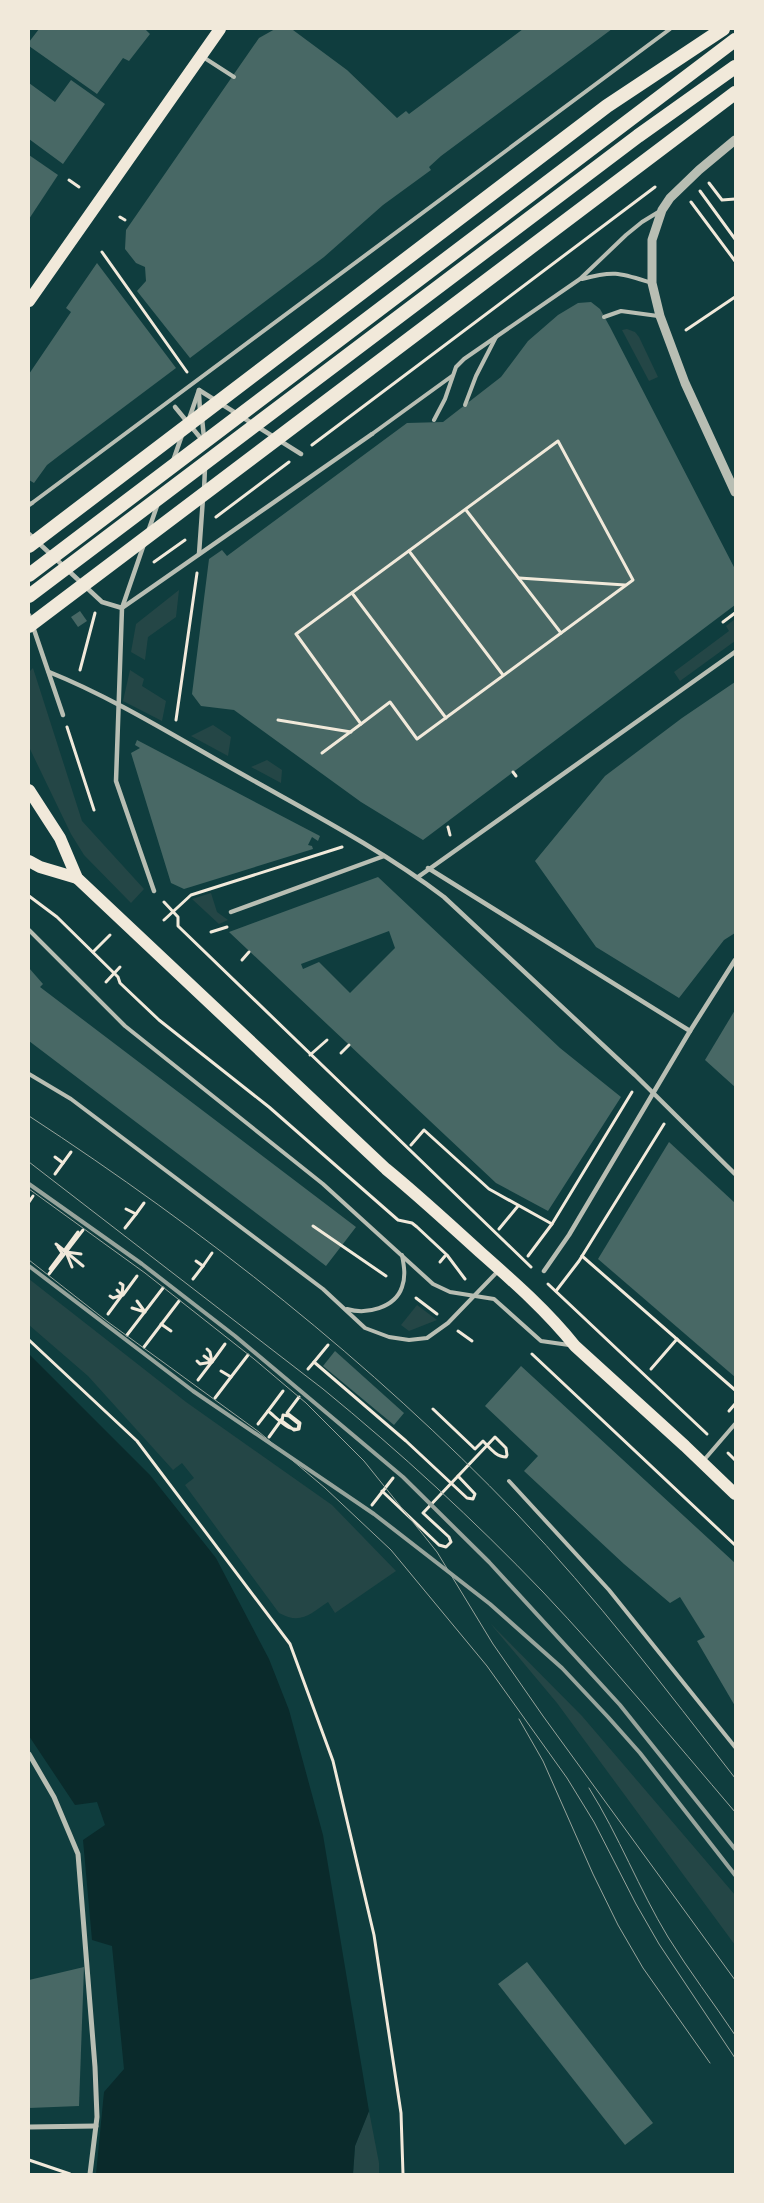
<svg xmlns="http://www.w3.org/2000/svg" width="764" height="2203" font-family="'DejaVu Sans',sans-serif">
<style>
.green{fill:#244646}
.water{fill:#0a2a2b}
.building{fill:#486865;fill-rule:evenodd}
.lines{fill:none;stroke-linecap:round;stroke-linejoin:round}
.path{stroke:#f1e9da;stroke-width:3}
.service{stroke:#b8beb3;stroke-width:4}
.pedestrian{stroke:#b8beb3;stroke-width:4.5}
.minor{stroke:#b8beb3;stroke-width:5}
.tertiary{stroke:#b8beb3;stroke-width:9}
.primary{stroke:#f1e9da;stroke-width:12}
.trunk{stroke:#f1e9da;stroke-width:14}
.tram{stroke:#97a49c;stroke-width:1}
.rail{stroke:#97a49c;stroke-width:4}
</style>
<rect width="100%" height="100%" fill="#0f3d3e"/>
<g class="green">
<polygon points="627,329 635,332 639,337 658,377 649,381 622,330"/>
<polygon points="179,590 176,617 148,637 145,660 131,652 136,624"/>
<polygon points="735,619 735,641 680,681 674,672 729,631 726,626"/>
<polygon points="33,668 82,821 144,889 131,903 84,855 71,834 29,747 29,672"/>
<polygon points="130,670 144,679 142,686 166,701 162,721 123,701"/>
<polygon points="213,725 231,737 228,756 191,736"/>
<polygon points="267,760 282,770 281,783 251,767"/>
<polygon points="211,893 217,912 228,920 219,924 192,899"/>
<path d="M29 1279 186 1402 332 1505 396 1571 335 1613 328 1602C310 1614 301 1625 279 1613L185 1485 194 1478 182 1463 173 1470 88 1376 29 1325Z"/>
<polygon points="417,1305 437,1320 409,1331 401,1325"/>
<polygon points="490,1623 582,1716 735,1895 735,1945 557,1703"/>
<polygon points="369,2111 379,2163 379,2174 353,2174 355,2146"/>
</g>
<polygon class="water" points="29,1354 150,1475 216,1558 269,1659 289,1710 323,1835 369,2111 355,2146 353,2174 96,2174 104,2092 124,2069 112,1946 92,1940 83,1840 105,1825 97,1802 75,1805 29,1736"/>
<g class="building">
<polygon points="39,29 145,29 150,34 129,61 123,58 97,94 29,46 29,42"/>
<polygon points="275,29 293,30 347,70 397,118 406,111 409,114 523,29 612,29 441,156 429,167 431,170 383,205 324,257 190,358 137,291 146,281 145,267 136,263 125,249 126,230 259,38"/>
<polygon points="71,80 105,104 63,164 29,139 29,83 55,102"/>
<polygon points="29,155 58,175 29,219"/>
<polygon points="97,263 176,368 60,455 47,465 34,483 29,480 29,374 71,312 66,308"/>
<polygon points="591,302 600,309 610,327 735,569 735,605 423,840 361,802 234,710 201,706 192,694 209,559 222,550 227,556 407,423 443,422 501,377 528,341 558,315 578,303"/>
<polygon points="80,611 87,621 78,627 71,617"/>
<polygon points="735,682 735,933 724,940 679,998 596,947 535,861 605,776 682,718"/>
<polygon points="137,740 320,836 318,841 312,837 308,845 312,846 313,849 184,889 171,883 131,753 140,748 135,745"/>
<path d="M378 877 560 1048 621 1097 548 1211 496 1183 229 932ZM389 931 395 948 350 993 319 962 303 969 301 964Z"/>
<polygon points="29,968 43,984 40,987 356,1227 326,1266 29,1041"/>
<polygon points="735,1010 735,1087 705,1060"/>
<polygon points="669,1142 735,1203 735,1377 598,1259"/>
<polygon points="335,1351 404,1413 394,1425 323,1366"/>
<polygon points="521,1366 735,1563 735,1706 697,1641 705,1637 680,1597 670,1603 624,1564 524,1471 538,1456 485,1406"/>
<polygon points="527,1962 653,2123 625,2145 498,1984"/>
<polygon points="84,1967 79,2106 29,2108 29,1980"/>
</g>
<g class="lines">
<g class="path">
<polyline points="69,180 79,187"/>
<polyline points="709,183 722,200 735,199"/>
<polyline points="700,191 735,239"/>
<polyline points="691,202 735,261"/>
<polyline points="120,217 125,220"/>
<polyline points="102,252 187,372"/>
<polyline points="686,330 735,297"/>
<polygon points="558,441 633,580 417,739 390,702 361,724 296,634"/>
<polyline points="312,445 655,187"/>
<polyline points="466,510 561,633"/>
<polyline points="216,517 289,462"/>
<polyline points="409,551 503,675"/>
<polyline points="154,562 185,540"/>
<polyline points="519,578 625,585"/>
<polyline points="352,593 446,718"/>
<polyline points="723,622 735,613"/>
<polyline points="80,670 95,613"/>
<polyline points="176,720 197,573"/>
<polyline points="278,720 351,732"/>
<polyline points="67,727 94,810"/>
<polyline points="322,753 361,724"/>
<polyline points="513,772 516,776"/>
<polyline points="448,827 450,835"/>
<polyline points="29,896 57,917 118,977 120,983 159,1020 269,1107 398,1220 412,1223 417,1227 447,1255 465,1279"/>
<polyline points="164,902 178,917 178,926 531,1267"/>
<polyline points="164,920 191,895 342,847"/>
<polyline points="211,932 227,927"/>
<polyline points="93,952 110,935"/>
<polyline points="242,960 249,952"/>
<polyline points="106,982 120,967"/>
<polyline points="341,1053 349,1045"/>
<polyline points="310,1055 327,1040"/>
<polyline points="411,1145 424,1130 489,1189 552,1224"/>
<polyline points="55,1157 63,1163 71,1152"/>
<polyline points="55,1174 63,1163"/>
<polyline points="29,1202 33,1196"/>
<polyline points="126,1209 136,1214 144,1203"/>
<polyline points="313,1226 386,1276"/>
<polyline points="125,1228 136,1214"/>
<polyline points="499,1229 518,1206"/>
<polyline points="56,1244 66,1252 83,1230"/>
<polyline points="64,1251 78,1232"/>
<polyline points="528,1256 552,1224 632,1092"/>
<polyline points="582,1256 735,1390"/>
<polyline points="196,1261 203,1266 212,1253"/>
<polyline points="440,1262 445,1256"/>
<polyline points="72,1267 66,1252 81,1254"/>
<polyline points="50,1269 62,1253 58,1247"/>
<polyline points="49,1274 66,1252 83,1266"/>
<polyline points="193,1279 203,1266"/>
<polyline points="548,1284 707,1434"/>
<polyline points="556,1291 579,1261 664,1124"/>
<polyline points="123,1295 137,1276"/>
<polyline points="110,1296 113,1298 122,1295 117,1290"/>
<polyline points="416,1298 437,1314"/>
<polyline points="132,1308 145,1312 137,1301"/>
<polyline points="108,1314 122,1295 123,1285 120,1283"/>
<polyline points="161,1324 171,1331"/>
<polyline points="458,1331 472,1341"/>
<polyline points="127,1335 163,1288"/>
<polyline points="29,1340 137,1441 290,1644 333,1761 374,1935 401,2113 403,2174"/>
<polyline points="144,1347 179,1301"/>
<polyline points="532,1354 735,1545"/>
<polyline points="204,1356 212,1362 210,1352 207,1349"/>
<polyline points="197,1361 200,1364 212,1362 225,1344"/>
<polyline points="314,1362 328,1345"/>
<polyline points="308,1369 314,1362 406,1441 467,1498 473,1499 475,1494 458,1476"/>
<polyline points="651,1369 677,1339"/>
<polyline points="221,1371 231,1377 248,1355"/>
<polyline points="198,1380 211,1363"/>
<path d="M283 1391 268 1411C276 1417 288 1431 298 1429L299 1424 289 1416 283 1415 282 1421 294 1430 299 1429 300 1423 287 1413 299 1397"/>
<polyline points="215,1398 231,1377"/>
<polyline points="729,1411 735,1404"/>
<polyline points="258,1424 268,1411"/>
<polyline points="269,1437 282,1419"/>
<polyline points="728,1453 735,1460"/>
<path d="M382 1491 439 1545 446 1547 451 1542 449 1537 423 1513 495 1437 506 1448 507 1455 506 1457C496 1457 489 1447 483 1441L475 1449 433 1409"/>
<polyline points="372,1505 393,1478"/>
<polyline points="29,2160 70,2174"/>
</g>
<g class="service">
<polyline points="203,57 234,77"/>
<path d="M582 279C615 270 620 273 652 283"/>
<polyline points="604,317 621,311 658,316"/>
<polyline points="465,405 476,376 496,337"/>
<polyline points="434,420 445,399 456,367 464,359 580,279 626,235 642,222 660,211"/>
<polyline points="372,434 452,376"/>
<polyline points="32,503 670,29"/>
<polyline points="29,930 125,1026 323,1184 433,1284 450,1292 494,1299 541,1341 569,1345"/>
<polyline points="29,1074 71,1099 274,1252 323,1289 365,1328 389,1337 409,1340 427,1338 448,1323 498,1271"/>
<path d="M347 1309C366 1315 395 1308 402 1287 406 1276 404 1266 402 1255"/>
<polyline points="704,1460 735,1424"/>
<polyline points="509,1481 609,1590 735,1747"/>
</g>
<g class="pedestrian">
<polyline points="199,390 301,454"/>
<polyline points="199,394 200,411"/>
<polyline points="175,407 203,441"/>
<polyline points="202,418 204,438"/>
<polyline points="189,419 199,390"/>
<polyline points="173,461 182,435"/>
<polyline points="204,490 205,468"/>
<polyline points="29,505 32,503"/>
<polyline points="149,529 158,503"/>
<polyline points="29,534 102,602 122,608 144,544"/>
<polyline points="199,554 203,498"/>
<polyline points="29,615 63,715"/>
<path d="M49 672C114 698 179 739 240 773 309 812 381 849 444 897L635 1075 735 1174"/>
<polyline points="428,868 690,1031"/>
<polyline points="418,877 735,652"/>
<polyline points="154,891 116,781 122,608 372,434"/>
<polyline points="231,912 384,856"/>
<polyline points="544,1271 569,1235 690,1031 735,960"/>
</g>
<g class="minor">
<polyline points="29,1754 54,1797 78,1854 95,2067 97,2117 90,2174"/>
<polyline points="29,2127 96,2126"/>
</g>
<polyline class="tertiary" points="735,140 699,170 670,198 662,210 652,240 652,283 660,316 685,383 735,492"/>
<g class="primary">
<polyline points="29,301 220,29"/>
<path d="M29 790 60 838 77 878 386 1169C419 1196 449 1224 480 1252 514 1282 547 1311 575 1346L685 1446 735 1494"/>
<polyline points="29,861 40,867 77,878"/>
</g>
<g class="trunk">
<polyline points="29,546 607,106 723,29"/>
<polyline points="29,575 735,40"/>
<polyline points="29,596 638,136 735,67"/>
<polyline points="29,626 735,93"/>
</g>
<g class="tram">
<path d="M29 1116C205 1231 371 1362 517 1514 596 1597 665 1688 735 1778"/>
<path d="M29 1162 323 1389C400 1452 474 1520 543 1592 610 1663 672 1738 735 1812"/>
<polyline points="29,1189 145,1273 254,1359 306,1403 364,1461 437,1552 493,1644 543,1716 735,1980"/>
<polyline points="29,1260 108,1322 259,1432 325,1488 391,1550 487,1666 567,1778 594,1822 636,1904 659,1944 735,2058"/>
<polyline points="519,1719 543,1761 593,1874 618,1925 643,1968 710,2063"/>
<path d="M589 1788C619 1836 639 1889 668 1937 689 1971 713 2002 735 2035"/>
</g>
<g class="rail">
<polyline points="29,1184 142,1264 235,1336 403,1477 489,1562 620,1705 735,1849"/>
<polyline points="29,1266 193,1391 374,1514 490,1604 562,1668 608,1717 640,1753 735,1875"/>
</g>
</g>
<rect width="764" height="2203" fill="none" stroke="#f1e9da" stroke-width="60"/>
</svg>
